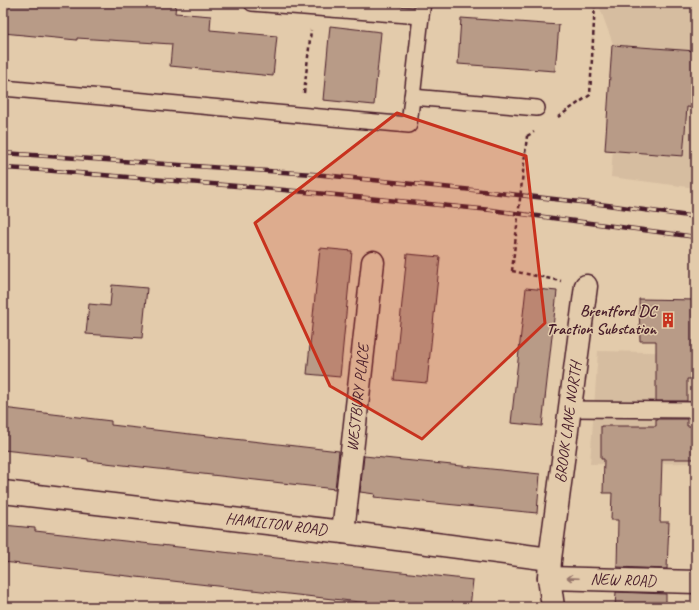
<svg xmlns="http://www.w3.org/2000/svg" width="699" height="610" font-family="Caveat,sans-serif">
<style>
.built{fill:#d6bda0}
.building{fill:#b89b87;stroke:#4a1f2b}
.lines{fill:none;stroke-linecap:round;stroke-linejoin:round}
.lane-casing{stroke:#4a1f2b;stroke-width:18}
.street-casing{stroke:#4a1f2b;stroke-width:25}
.path{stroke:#4a1f2b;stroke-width:2.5;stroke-dasharray:4 3;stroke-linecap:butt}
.lane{stroke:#e3cbab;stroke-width:15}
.street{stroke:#e3cbab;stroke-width:22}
.rail-casing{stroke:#4a1f2b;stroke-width:4.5}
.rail{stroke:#e3cbab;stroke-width:3;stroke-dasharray:9;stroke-linecap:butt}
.path-bridge{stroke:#4a1f2b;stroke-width:2.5;stroke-dasharray:4 3;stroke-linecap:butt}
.oneway{stroke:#96756b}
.marked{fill:#c8321e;fill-opacity:0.2;stroke:#c8321e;stroke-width:3;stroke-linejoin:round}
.labels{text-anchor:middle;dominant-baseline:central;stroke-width:3;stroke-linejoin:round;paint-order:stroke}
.poi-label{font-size:16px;font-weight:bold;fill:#4a1f2b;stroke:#e3cbab;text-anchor:end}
.street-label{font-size:16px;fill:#4a1f2b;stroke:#e3cbab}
</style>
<rect width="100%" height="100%" fill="#e3cbab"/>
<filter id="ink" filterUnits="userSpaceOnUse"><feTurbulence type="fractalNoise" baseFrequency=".025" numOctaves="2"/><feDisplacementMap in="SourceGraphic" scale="8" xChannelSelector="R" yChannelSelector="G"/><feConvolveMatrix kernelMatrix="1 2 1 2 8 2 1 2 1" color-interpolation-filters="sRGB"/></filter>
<g filter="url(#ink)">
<g class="built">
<polygon points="598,3 696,3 696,188 611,177 619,60"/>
<polygon points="598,351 696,353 696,463 590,464"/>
</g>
<g class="building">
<polygon points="3,3 176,3 175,13 211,16 210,30 277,36 273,76 170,66 172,44 77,38 77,40 3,33"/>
<polygon points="461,18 559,25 555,71 458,64"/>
<polygon points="330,26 381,32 374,105 323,100"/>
<polygon points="612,45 696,51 696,108 687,107 683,156 605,150"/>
<polygon points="320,248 352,251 340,377 307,374"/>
<polygon points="407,254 440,257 427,383 394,380"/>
<polygon points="112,285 147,288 142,338 86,334 89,304 110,306"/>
<polygon points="526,288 557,291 542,426 511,423"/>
<polygon points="639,299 696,300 696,379 687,379 687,401 656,401 656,341 640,341"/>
<polygon points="3,408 111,421 111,425 339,451 335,489 88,461 88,459 3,450"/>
<polygon points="656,419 687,419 687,426 696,426 696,459 662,459 660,522 669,522 667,569 617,567 618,520 611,520 612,493 603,493 604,459 601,459 601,426 656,426"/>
<polygon points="364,456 540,474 537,513 374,497 375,494 360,492"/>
<polygon points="3,525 35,528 35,531 71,535 473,580 470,607 404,607 3,562"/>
<polygon points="616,592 666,594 666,607 615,607"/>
</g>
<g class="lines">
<defs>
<g id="lane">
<polyline points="252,3 421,16 423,3"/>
<polyline points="3,88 409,125 421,16"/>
<polyline points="412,97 537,108"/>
<polyline points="570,409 696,410"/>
</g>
<g id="street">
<path id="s1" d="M3 492 343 532 550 559"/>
<path id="s2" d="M343 532 373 262"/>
<path id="s3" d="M549 578 696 582"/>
<path id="s4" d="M553 607 549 578 550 559 586 286"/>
</g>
</defs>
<use href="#lane" class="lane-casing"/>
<use href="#street" class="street-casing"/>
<g class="path">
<polyline points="304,93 311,30"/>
<polyline points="558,117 590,95 595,3"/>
<polyline points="527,136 534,132"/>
<polyline points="512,271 561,281"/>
</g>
<use href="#lane" class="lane"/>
<use href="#street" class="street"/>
<defs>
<g id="rail">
<polyline points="3,153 313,174 473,190 607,205 696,217"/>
<polyline points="3,168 42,170 274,189 491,210 696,237"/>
</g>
</defs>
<use href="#rail" class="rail-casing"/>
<use href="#rail" class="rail"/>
<polyline class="path-bridge" points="512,271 527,136"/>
</g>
<defs><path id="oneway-shaft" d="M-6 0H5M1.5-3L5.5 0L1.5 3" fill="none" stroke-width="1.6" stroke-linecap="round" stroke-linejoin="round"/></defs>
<use class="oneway" href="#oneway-shaft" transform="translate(573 578) rotate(-178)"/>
</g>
<path class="marked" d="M397 113 526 156 545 323 422 439 330 386 255 223Z"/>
<defs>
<symbol id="building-bare" viewBox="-9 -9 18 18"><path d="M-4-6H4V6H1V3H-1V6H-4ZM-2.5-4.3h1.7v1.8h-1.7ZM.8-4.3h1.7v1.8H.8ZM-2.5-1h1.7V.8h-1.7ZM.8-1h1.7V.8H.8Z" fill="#c8321e" stroke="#e3cbab" stroke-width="2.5" paint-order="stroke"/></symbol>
</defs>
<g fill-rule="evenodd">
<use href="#building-bare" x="657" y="309" width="22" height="22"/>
</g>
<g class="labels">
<g class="poi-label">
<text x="656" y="311">Brentford DC<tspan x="656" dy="18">Traction Substation</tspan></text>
</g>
<g class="street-label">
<text stroke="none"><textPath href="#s2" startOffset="135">WESTBURY PLACE</textPath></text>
<text stroke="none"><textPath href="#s4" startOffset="186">BROOK LANE NORTH</textPath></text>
<text stroke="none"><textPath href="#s1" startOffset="275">HAMILTON ROAD</textPath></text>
<text stroke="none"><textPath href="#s3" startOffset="74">NEW ROAD</textPath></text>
</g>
</g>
<rect width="699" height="610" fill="none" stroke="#e3cbab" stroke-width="16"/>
<rect x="8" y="8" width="683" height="594" fill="none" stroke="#4a1f2b" stroke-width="1.5" filter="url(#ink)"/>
</svg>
